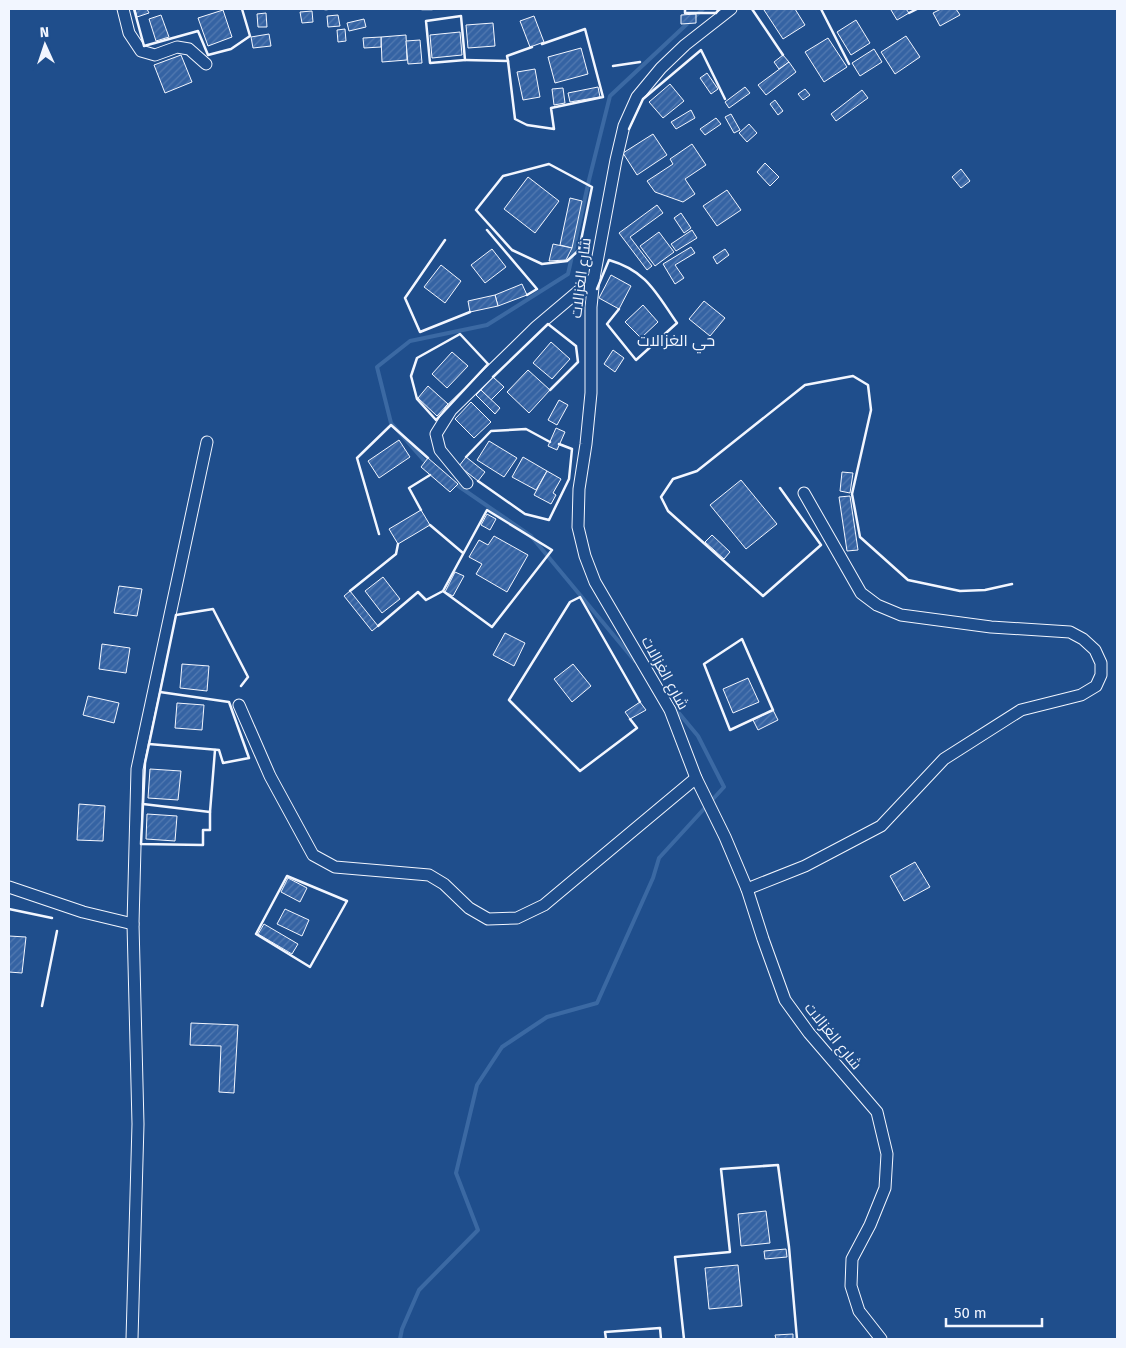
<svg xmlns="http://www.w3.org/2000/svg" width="1126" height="1348" font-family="'Fira Sans',Cairo,sans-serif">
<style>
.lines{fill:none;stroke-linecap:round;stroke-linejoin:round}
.stream{stroke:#3b69a3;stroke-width:4}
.building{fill:url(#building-hatch);stroke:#f2f6ff}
.street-casing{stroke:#f2f6ff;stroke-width:13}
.street{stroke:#1f4e8c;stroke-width:11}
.wall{stroke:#f2f6ff;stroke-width:2.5}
.labels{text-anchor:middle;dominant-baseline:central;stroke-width:4;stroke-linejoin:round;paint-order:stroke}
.street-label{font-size:15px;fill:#f2f6ff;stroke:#1f4e8c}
.neighbourhood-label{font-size:16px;fill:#f2f6ff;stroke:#1f4e8c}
</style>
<defs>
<pattern id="building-hatch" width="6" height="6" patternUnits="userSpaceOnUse" patternTransform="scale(1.25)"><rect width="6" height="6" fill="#3563a3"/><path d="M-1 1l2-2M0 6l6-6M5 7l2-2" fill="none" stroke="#537ab1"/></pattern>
</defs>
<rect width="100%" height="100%" fill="#1f4e8c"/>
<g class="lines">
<g class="stream">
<polyline points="428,465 391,423 377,367 410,341 487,325 568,274 589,180 610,96 703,9"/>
<polyline points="454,483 531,536 635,661"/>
<polyline points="400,1339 402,1329 419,1290 478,1230 456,1173 477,1085 502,1047 547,1017 597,1003 653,878 659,858 724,787 698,736 673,706"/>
</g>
</g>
<g class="building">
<polygon points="135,9 147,9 149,13 137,17"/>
<polygon points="766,9 795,9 805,25 783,39 764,10"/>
<polygon points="892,9 906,9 909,13 897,20 891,10"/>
<polygon points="941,9 956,9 960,15 940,26 933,13"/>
<polygon points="223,10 232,37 208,46 198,18"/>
<polygon points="312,11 313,22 302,23 300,12"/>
<polygon points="266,13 267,27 258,27 257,14"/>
<polygon points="696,14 696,23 681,24 681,15"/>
<polygon points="161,15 169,37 156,41 149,19"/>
<polygon points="338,15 340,26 328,27 327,16"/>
<polygon points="534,16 544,42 530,47 520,21"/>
<polygon points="364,19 366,27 349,31 347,23"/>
<polygon points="856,20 870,43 851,55 837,32"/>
<polygon points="493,23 495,46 468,48 466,25"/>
<polygon points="345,29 346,41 338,42 337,30"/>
<polygon points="460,32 462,55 432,58 430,35"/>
<polygon points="269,34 271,46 253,48 251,37"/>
<polygon points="406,35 407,60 382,62 381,37"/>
<polygon points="906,36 920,57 895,74 881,52"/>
<polygon points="381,37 381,47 364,48 363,38"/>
<polygon points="828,38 847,67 824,82 805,52"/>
<polygon points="420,40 422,63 408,64 406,41"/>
<polygon points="581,48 588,74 555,83 548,57"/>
<polygon points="874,49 882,62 860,76 852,63"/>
<polygon points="181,55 192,82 165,93 154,65"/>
<polygon points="783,55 789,62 779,69 774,62"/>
<polygon points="789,62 796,72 766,95 758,85"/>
<polygon points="535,69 540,97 523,100 517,72"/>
<polygon points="707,73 718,89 711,94 700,78"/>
<polygon points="670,84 684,101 663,118 649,102"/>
<polygon points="598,87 600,97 570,102 568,93"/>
<polygon points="745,87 750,93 729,108 725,102"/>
<polygon points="563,88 565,103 554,105 552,89"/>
<polygon points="805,89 810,95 803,100 798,94"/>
<polygon points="862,90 868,98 836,121 831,114"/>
<polygon points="775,100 783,111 778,115 770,104"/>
<polygon points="691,110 695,118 676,129 671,122"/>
<polygon points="731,114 740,130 734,133 725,117"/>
<polygon points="716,118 721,124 705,135 700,129"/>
<polygon points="749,124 757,133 747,142 739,133"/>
<polygon points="653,134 667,155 637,175 623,153"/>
<polygon points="692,144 706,165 685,179 695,194 683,202 655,192 647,181 673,164 670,159"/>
<polygon points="765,163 779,177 770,186 757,172"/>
<polygon points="961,169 970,181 961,188 952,177"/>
<polygon points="528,177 559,201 535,233 504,209"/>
<polygon points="727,190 741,210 717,226 703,206"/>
<polygon points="570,198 582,201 572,248 560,245"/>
<polygon points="657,205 663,213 630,237 652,266 647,270 619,233"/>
<polygon points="681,213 691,228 684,233 674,218"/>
<polygon points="692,230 697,238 676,251 671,244"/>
<polygon points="659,232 674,252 655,266 640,246"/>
<polygon points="553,244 572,248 566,260 549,261"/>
<polygon points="691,247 695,253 675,265 684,278 675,284 663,264"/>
<polygon points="492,249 506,267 485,283 471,265"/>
<polygon points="725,249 729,255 717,264 713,257"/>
<polygon points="441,265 461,281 445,303 424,287"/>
<polygon points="611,275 631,286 619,309 599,298"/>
<polygon points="522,284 527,295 498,306 495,295"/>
<polygon points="495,295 498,306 470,312 468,301"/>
<polygon points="704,301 725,318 710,336 689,319"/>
<polygon points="643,305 658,322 641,338 625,322"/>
<polygon points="551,342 570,359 552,379 533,363"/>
<polygon points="613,350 624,358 615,372 604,364"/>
<polygon points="452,352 468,366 447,388 432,374"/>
<polygon points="528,370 550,390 529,413 507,392"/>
<polygon points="493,377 504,387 491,400 481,390"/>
<polygon points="428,386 448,404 437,416 418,398"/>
<polygon points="481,390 500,408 495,414 476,395"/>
<polygon points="559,400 568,405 557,425 548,420"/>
<polygon points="471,402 491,422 474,438 455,419"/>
<polygon points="556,428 565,432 557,450 548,446"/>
<polygon points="399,440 410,457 379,478 368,461"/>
<polygon points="489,441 517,458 504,477 477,460"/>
<polygon points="466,457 485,472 478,481 459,466"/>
<polygon points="523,457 547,471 536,490 512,477"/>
<polygon points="428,458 458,484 450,492 421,467"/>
<polygon points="547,471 561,479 553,493 556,495 551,504 534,495"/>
<polygon points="842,472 853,473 850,493 840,491"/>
<polygon points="741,480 777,524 746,549 710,505"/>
<polygon points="850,496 858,550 847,551 839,497"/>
<polygon points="421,510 430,525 398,544 389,529"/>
<polygon points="487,514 496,519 490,530 481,525"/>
<polygon points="712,535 730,552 724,559 705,542"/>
<polygon points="494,536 528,555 507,592 476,574 482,564 469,557 479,540 488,545"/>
<polygon points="455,572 464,576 453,596 445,592"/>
<polygon points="383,577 400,599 382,613 365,591"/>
<polygon points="119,586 142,589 137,616 114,613"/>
<polygon points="350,591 378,626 372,631 344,596"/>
<polygon points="505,633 525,643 514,666 493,655"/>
<polygon points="102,644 130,648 126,673 99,669"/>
<polygon points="182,664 209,666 207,691 180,688"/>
<polygon points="573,664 591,686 572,702 554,679"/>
<polygon points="748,678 759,702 733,713 723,689"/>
<polygon points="88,696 119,703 114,723 83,715"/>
<polygon points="640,702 646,710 630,719 625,712"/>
<polygon points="177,703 204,705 202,730 175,728"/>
<polygon points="773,710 778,720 758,730 753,720"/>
<polygon points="150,769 181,771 178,800 148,798"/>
<polygon points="79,804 105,806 103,841 77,840"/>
<polygon points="147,814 177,816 175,841 146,839"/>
<polygon points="915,862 930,887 904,901 890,876"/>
<polygon points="288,878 307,888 300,902 281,892"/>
<polygon points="285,909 309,920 302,936 277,924"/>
<polygon points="264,924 298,944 292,954 258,934"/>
<polygon points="9,936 26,937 22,973 9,972"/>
<polygon points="191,1023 238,1025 234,1093 219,1092 221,1046 190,1045"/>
<polygon points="766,1211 770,1243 741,1246 738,1214"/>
<polygon points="786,1249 787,1257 765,1259 764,1251"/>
<polygon points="738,1265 742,1306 709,1309 705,1268"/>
<polygon points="793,1334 793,1339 776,1339 775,1335"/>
</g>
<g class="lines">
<defs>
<g id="street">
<polyline points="123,9 129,33 141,51 155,55 177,47 189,49 206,64"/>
<polyline points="731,9 685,45 661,68 637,97 624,126 616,160 594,278 591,307 591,393 586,444 579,489 578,527 585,556 595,582 670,710 696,778 725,837 747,889 763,939 785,1000 809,1033 877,1112 887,1154 885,1188 870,1225 852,1259 851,1286 859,1311 881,1339"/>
<polyline points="467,483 440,450 436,434 451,410 536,327 594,278"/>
<polyline points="239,705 270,776 313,855 335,867 429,875 444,884 469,908 488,919 517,918 544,905 696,778"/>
<polyline points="9,887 83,912 133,924"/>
<polyline points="747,889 805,866 881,826 944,759 1021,710 1081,695 1096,686 1101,675 1101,663 1095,650 1083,639 1070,632 991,627 901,615 877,605 861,593 804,493"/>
<polyline points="132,1339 138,1124 133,924 137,769 207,442"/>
</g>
</defs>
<use href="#street" class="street-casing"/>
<use href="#street" class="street"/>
<g class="wall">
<polyline points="134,9 144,46 198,31 208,55 231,49 250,36 242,9"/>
<polyline points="325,9 327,9"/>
<polyline points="422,9 432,9"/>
<polyline points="685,9 685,13 716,13 719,9"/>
<polyline points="752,9 783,55"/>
<polyline points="821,9 849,64"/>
<polyline points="909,13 917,9"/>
<polygon points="461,16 465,60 430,63 426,21"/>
<polyline points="465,60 508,61 515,119 527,125 554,129 551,108 603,97 585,29 542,44"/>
<polyline points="508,61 507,56 532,47"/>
<polyline points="613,66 640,62"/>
<polyline points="629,129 643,99 701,50 725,99"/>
<polygon points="549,164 592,187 579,250 567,261 542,264 512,250 476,210 503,176"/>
<polyline points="487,230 537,289 527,295"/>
<polyline points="445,240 405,298 420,332 470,312"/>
<path d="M597 289 609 260C647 271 656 293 677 323L636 360 607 324 619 309"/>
<polygon points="460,334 488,364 436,420 417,399 411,376 417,358"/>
<polyline points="493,377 548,324 576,346 578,362 550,390"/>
<polyline points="466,457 491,431 526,429 550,442"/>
<polyline points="478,481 525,514 549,520 569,479 572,449 559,444"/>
<polyline points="780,488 821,545 763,596 668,511 661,497 673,479 697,471 805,385 853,376 868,385 871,410 852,494 860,537 908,580 960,591 985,590 1012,584"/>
<polyline points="421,510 409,488 430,475"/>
<polyline points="430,525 463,553"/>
<polyline points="379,534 357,458 391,425 428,458"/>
<polyline points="350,591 396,554 398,544"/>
<polyline points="378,626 418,592 426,600 443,591 487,510 552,550 492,627 443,591"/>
<polygon points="742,639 773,710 730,730 704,664"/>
<polyline points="160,692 149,744 219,750 223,763 249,758 229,702 160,692 176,615 213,609 248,677 241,686"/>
<polyline points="630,719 637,728 580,771 509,700 570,602 580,597 640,702"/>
<polyline points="149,744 145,763 143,804 210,812 215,750"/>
<polyline points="143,804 141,844 203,845 203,830 210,830 210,812"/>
<polygon points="287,876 347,901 310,967 256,934"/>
<polyline points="9,909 52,918"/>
<polyline points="42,1006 57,931"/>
<polyline points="606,1339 605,1332 660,1328 661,1339"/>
<polyline points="684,1339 675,1257 730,1252 721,1169 778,1165 789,1247 797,1339"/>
</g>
</g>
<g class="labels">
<g class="street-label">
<text transform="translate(581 278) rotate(-83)">شارع الغزالات</text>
<text transform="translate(665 673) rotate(61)">شارع الغزالات</text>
<text transform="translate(833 1036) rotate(51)">شارع الغزالات</text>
</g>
<g class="neighbourhood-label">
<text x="676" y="340">حي الغزالات</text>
</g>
</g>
<rect width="1126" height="1348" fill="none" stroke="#f2f6ff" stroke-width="20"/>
<g transform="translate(45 45) rotate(357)" stroke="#1f4e8c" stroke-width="4" paint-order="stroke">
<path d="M0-4L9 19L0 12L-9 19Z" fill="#f2f6ff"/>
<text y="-8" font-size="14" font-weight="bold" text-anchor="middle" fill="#f2f6ff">N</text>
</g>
<path d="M946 1318v8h96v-8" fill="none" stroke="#f2f6ff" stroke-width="2.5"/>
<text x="954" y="1318" font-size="15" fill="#f2f6ff" stroke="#1f4e8c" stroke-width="4" paint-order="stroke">50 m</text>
</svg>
